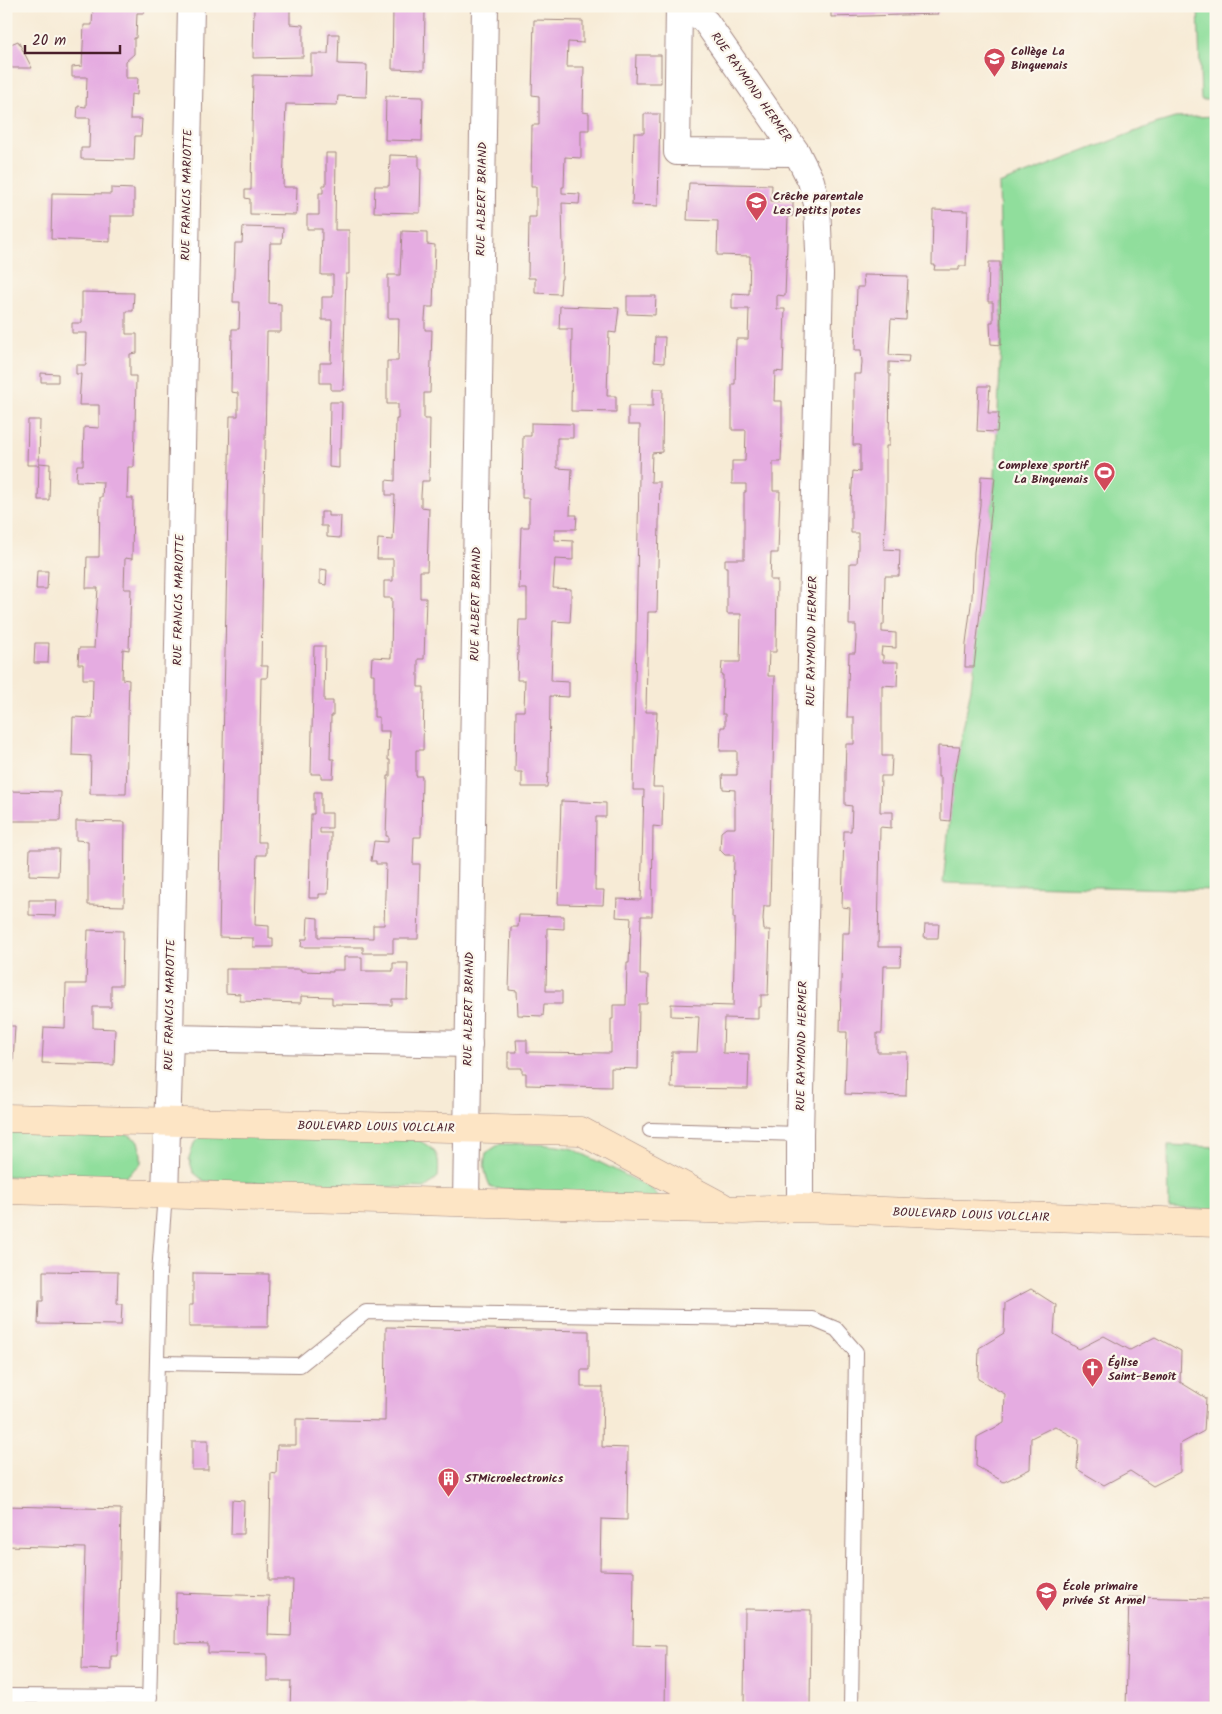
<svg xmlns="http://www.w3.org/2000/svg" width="1222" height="1714" font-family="Kalam,sans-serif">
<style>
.green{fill:#90de9c;stroke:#6d7e64}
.building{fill:#e5ace1}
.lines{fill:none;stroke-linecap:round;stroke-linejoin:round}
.lane-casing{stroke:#a08580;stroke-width:16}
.street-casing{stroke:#a08580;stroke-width:28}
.secondary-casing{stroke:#a08580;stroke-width:29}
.lane{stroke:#fff;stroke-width:14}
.street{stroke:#fff;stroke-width:26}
.secondary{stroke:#fde5c5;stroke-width:28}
.labels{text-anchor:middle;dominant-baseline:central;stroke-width:4.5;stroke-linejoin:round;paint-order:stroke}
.poi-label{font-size:12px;font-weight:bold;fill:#4a1f2b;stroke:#fbf7ec;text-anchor:start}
.street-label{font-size:12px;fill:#4a1f2b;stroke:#fbf7ec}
</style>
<rect width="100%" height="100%" fill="#fbf7ec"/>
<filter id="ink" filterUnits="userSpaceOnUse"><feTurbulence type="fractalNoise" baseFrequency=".02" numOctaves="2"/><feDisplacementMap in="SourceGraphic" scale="10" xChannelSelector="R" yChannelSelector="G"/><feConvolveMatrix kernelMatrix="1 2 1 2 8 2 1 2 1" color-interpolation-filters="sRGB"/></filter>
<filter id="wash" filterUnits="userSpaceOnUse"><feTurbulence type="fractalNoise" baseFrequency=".0096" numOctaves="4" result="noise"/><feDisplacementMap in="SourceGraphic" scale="20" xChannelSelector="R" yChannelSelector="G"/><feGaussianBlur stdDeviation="1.12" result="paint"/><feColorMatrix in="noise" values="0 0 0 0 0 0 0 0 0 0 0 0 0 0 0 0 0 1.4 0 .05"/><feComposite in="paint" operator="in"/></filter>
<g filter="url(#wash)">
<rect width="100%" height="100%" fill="#f7ebd6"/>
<g class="green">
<polygon points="1198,6 1216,6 1216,100 1201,100"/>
<polygon points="1216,116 1216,890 943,883 954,777 971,688 995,477 1002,322 999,184 1155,124 1175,118"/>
<polygon points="6,1131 128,1134 138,1141 141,1154 141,1164 123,1179 6,1176"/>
<path d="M205 1134 417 1139C437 1151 440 1153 438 1177L425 1188 204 1181 193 1172 189 1158 194 1143Z"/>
<path d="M500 1144C524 1144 549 1143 573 1149L651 1188 660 1199 491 1188C485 1175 483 1167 486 1153Z"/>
<polygon points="1168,1145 1216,1147 1216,1210 1169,1208"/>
</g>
<g id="blocks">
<g class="building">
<polygon points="93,6 145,6 144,13 137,13 136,38 134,38 134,54 126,61 126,78 138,78 137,95 131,94 130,119 142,119 141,136 135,136 134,160 81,159 81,148 89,148 90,118 77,118 78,106 86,107 87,77 72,77 72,67 82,66 84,25 92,25"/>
<polygon points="254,6 290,6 290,24 303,25 303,57 253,58"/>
<polygon points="831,6 937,6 938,14 831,17"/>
<polygon points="393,9 425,10 424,70 392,69"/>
<polygon points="534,20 583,21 583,43 568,42 567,67 584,67 583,112 589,113 589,130 581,130 581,158 565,157 564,187 562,187 562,193 580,194 579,204 562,203 563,249 562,279 561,279 560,294 535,293 535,278 528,278 529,217 536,217 536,187 531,187 532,125 539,125 539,96 532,95"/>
<polygon points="329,34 339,34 338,64 367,65 366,97 338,96 337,105 286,104 283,187 297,187 296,215 250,214 250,199 245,198 245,190 251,190 253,75 311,76 311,54 328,54"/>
<polygon points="18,41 32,68 12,68 6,56 6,46"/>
<polygon points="636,55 661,55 661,83 635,83"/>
<polygon points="386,96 423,97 422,141 385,140"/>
<polygon points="644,114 660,114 658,206 632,205 634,133 644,133"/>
<polygon points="326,153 336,153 335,230 349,230 349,274 346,274 343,390 331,390 331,383 320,383 320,363 331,363 332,320 322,320 322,297 333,297 333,275 321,275 322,229 307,229 307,215 319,215 319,193 323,193 323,185 326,185"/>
<polygon points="390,155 419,156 419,169 421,169 420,213 374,212 375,186 389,186"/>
<polygon points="689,183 772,185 771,201 793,202 793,216 788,216 785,296 777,295 777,309 785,309 783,372 775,371 774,401 782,401 782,431 781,462 773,462 773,491 780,491 778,553 771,553 770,580 777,580 776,652 769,652 768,676 775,676 770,906 764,906 763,919 764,930 770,930 768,995 761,995 761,1007 758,1007 758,1019 724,1018 723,1053 749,1054 748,1089 671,1088 672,1052 697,1052 699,1017 671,1016 671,1004 733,1006 735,918 733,918 734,855 725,855 720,850 721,832 726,828 735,828 735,790 723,789 722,775 737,775 737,751 720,751 721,727 725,727 725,714 722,714 723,675 721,675 722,662 740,662 741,614 727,614 727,567 725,567 725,559 744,559 744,492 746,492 746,484 732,484 732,461 745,461 746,430 732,430 732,384 735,384 736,339 748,339 749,309 732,309 732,293 749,294 750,256 717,255 718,221 687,220"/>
<polygon points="111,188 134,189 134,216 110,216 110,242 51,239 52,193 111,194"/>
<polygon points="933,210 968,211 966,266 959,266 959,270 934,270 935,265 932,265"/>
<polygon points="243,227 283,228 282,243 270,243 269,303 281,304 281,332 267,332 261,666 268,666 267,678 261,678 258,842 266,842 266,855 257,855 255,925 269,926 269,938 273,938 273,947 253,947 253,938 219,937 230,416 238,416 238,393 231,392 232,329 239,329 240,302 233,302 235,243 242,243"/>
<polygon points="402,231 427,232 427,244 435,245 433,307 426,307 425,319 425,330 432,330 430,393 424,393 424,419 430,419 429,481 422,481 421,496 421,507 429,508 427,571 420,571 420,598 426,598 424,659 418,659 418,687 424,687 423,750 416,750 416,776 422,776 421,837 414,837 413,864 420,864 418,939 393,939 393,953 363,953 363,947 301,947 302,939 307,939 308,917 318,918 318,937 373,938 373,925 384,925 386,864 376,864 376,861 371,861 374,841 388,842 388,836 386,836 388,776 390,776 390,760 388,760 389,731 379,731 379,717 374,717 374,674 371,674 372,657 391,658 392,598 384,598 384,581 393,581 393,559 377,559 378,539 393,540 395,495 386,495 386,480 395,481 396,419 398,419 398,404 387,404 387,361 398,361 399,318 388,318 388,275 400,275"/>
<polygon points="989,262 1000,262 1001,345 991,344 990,322 993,322 993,302 988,302"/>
<polygon points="863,275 908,276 906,320 891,319 889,355 909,356 908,363 889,362 889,374 890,374 889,446 886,446 886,503 884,549 900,550 899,576 885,576 884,625 882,625 882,632 896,633 896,648 882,647 881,655 883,655 883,662 898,662 897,686 882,685 882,756 892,756 891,776 881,776 880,812 893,812 893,819 891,819 891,828 880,827 878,947 901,947 900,966 884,966 882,1033 877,1033 877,1052 907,1052 906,1096 845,1094 847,1032 840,1032 842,933 849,933 850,908 842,907 843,870 844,831 851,831 852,806 845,805 845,775 846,744 854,744 854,717 847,717 849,653 855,653 856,639 856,625 849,625 850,563 857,563 858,548 858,533 851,533 851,502 853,471 860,472 860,445 853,445 854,409 854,374 861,374 862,362 861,350 855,350 857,287 864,287"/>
<polygon points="82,292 134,293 133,311 126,311 126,334 137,334 137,353 130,354 130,376 136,376 135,429 134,467 128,467 127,498 133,498 132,559 125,558 124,589 131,589 129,650 123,649 122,679 129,680 126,794 90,794 91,756 72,755 73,717 92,718 93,679 83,679 83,664 78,664 79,648 94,648 98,588 86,588 87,557 99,557 100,497 102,497 103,482 76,481 77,465 83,465 84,427 99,428 99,405 79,405 81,374 76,374 76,365 86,365 87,333 72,333 72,323 82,323"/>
<polygon points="627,296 656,296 655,315 627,314"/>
<polygon points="560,306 619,308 616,333 609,332 608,360 607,396 616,396 616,412 571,411 572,329 559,329"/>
<polygon points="655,337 665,337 664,363 654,362"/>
<polygon points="41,373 58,374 58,382 41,382"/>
<polygon points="979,386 990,386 988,413 999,413 997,432 977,431"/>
<polygon points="653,389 663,389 662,452 652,453 651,482 660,482 658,566 657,612 648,612 646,712 657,712 653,787 663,787 662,827 653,826 652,916 641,916 640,975 648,975 647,1004 639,1004 639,1005 638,1069 611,1068 611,1087 526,1085 526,1073 522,1073 522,1068 508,1068 508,1052 517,1052 516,1040 527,1040 527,1052 611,1053 611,1019 613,1019 613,1005 626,1005 627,963 629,963 631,918 616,917 617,899 641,900 644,790 633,790 640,425 628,425 628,406 653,406"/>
<polygon points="330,402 342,402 341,448 339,448 339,468 329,467"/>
<polygon points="28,420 40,420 39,465 27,465"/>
<polygon points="531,423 573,424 573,438 557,438 557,468 572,469 570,515 577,515 576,529 555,529 555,540 573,541 573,560 555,559 553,588 571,589 571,605 570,622 553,621 551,681 569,682 569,697 550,696 549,773 548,773 547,787 522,787 522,772 515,772 516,711 524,711 525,680 517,680 519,620 527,620 527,589 519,589 521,527 529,527 529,498 522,498 523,436 531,436"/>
<polygon points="39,463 50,464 49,500 38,500"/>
<polygon points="981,476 995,477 974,667 965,667 966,643 972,597 974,552 980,505"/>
<polygon points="321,512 328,512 328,516 341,516 340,538 327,537 327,526 321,526"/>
<polygon points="320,569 327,570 326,585 320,584"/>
<polygon points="37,571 48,571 47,589 36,589"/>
<polygon points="35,643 49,643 48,663 34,663"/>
<polygon points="314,646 325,646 324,701 333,701 333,716 331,716 330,759 334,759 333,778 321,778 321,774 311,774"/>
<polygon points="938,746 960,747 954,777 950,821 941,820 941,777 938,777"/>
<polygon points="6,791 61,792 60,821 6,821"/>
<polygon points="314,792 321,792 321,813 332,813 332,828 320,828 320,833 331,833 331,850 330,850 328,894 319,894 319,898 309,898 311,814 314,814"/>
<polygon points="561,801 606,803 606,817 596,817 595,890 604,890 603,905 558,904"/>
<polygon points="76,821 125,822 124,906 88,905 88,841 76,840"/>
<polygon points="30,849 59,849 58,876 29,875"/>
<polygon points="29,900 57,900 56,916 29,915"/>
<polygon points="519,915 564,916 564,929 547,928 546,991 562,991 562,1004 544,1004 543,1016 518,1015 517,991 509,990 511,927 518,927"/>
<polygon points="925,924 939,924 938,938 924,938"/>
<polygon points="88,930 123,931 122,985 111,985 111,1007 93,1007 93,1028 115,1029 114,1065 42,1063 44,1027 65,1028 66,984 86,984"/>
<polygon points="344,957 362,957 362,971 393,971 393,963 408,963 407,999 392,999 392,1005 332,1004 332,997 301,996 301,1003 271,1002 240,1001 240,994 226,993 226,969 301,969 301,971 333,972 333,970 344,970"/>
<polygon points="6,1022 10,1022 10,1026 15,1026 13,1063 6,1063"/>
<polygon points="43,1271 118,1272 117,1304 122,1304 121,1325 38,1324 39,1301 43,1301"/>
<polygon points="193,1273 269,1274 268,1327 189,1327 189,1305 193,1305"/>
<polygon points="1031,1289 1056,1305 1054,1334 1079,1349 1104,1336 1130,1350 1155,1337 1181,1351 1180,1382 1206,1398 1204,1431 1180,1444 1180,1472 1153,1486 1130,1471 1104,1485 1077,1469 1079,1440 1055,1426 1031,1438 1030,1469 1004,1482 976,1466 977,1437 1004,1423 1005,1394 978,1379 979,1348 1004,1333 1005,1303"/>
<polygon points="386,1327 589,1331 589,1370 581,1370 581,1387 603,1387 602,1447 628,1448 627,1520 601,1519 600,1570 634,1571 633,1645 666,1646 665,1708 290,1708 291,1681 267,1681 267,1654 208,1653 208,1644 175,1643 176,1593 269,1596 268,1635 291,1636 293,1580 269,1580 271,1473 276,1474 277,1445 296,1445 296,1419 385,1421"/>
<rect x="192" y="1440" width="16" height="30"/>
<polygon points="232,1500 244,1501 243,1534 231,1534"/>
<polygon points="6,1506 121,1509 118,1656 111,1656 111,1670 82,1669 85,1548 6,1546"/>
<polygon points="1129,1597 1213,1599 1210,1708 1126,1708"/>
<polygon points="745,1609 811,1610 810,1708 744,1708"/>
</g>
</g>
</g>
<g filter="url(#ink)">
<use href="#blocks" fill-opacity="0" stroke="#a08580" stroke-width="1"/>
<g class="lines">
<defs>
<g id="lane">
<polyline points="650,1130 800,1134"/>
<polyline points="157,1363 300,1365 366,1312 812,1319 836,1329 856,1352 851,1708"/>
<polyline points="6,1696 150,1697"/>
<polyline points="149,1708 159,1273 165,1194"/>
</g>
<g id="street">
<polyline points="677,6 690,9 706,22 797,153 811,181 817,204 820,274 800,1134 800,1208"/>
<polyline points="679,6 677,152 797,153"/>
<polyline points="170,1038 469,1044"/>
<polyline points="165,1194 170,1038 191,6"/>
<polyline points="466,1202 485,6"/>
</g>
<g id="secondary">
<polyline points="6,1118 581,1131 721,1206"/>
<polyline points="6,1190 743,1210 800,1208 1216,1223"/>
</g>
</defs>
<use href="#lane" class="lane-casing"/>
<use href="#street" class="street-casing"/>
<use href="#secondary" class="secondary-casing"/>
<use href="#lane" class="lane"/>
<use href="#street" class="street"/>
<use href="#secondary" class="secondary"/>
</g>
</g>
<defs>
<symbol id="school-pin" viewBox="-11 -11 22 30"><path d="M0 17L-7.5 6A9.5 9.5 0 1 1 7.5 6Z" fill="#d1495b" stroke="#fbf7ec"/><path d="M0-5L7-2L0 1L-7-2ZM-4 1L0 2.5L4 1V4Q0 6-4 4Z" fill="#fff"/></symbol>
<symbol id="stadium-pin" viewBox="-11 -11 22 30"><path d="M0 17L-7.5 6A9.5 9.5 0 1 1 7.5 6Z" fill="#d1495b" stroke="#fbf7ec"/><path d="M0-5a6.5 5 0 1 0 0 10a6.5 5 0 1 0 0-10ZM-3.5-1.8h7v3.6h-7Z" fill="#fff"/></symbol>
<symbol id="church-pin" viewBox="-11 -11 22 30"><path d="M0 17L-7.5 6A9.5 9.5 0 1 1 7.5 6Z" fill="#d1495b" stroke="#fbf7ec"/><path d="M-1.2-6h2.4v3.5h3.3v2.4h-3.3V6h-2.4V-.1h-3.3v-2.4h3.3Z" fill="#fff"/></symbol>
<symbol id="building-pin" viewBox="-11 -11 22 30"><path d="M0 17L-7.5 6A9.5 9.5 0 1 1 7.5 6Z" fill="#d1495b" stroke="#fbf7ec"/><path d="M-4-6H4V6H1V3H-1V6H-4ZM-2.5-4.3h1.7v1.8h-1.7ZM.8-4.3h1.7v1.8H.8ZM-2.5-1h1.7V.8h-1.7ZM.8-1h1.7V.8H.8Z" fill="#fff"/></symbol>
</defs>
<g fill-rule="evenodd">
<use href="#school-pin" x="982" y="46" width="25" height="34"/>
<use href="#school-pin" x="744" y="190" width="25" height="34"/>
<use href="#stadium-pin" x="1092" y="460" width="25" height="34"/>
<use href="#church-pin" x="1080" y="1356" width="25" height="34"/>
<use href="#building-pin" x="436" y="1466" width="25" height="34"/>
<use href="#school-pin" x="1034" y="1580" width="25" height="34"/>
</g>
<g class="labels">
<g class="poi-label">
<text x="1011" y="51">Collège La<tspan x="1011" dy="14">Binquenais</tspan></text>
<text x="773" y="196">Crêche parentale<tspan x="773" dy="14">Les petits potes</tspan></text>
<text x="1088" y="465" text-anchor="end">Complexe sportif<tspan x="1088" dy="14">La Binquenais</tspan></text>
<text x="1108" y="1362">Église<tspan x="1108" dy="14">Saint-Benoît</tspan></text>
<text x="465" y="1478">STMicroelectronics</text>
<text x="1063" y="1586">École primaire<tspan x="1063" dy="14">privée St Armel</tspan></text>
</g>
<g class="street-label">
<text transform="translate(751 87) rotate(55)">RUE RAYMOND HERMER</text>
<text transform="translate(187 195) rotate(-89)">RUE FRANCIS MARIOTTE</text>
<text transform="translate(482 199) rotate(-89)">RUE ALBERT BRIAND</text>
<text transform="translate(179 600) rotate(-89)">RUE FRANCIS MARIOTTE</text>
<text transform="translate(476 604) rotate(-89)">RUE ALBERT BRIAND</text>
<text transform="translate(812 641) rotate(-89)">RUE RAYMOND HERMER</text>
<text transform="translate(170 1005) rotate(-89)">RUE FRANCIS MARIOTTE</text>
<text transform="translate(469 1009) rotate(-89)">RUE ALBERT BRIAND</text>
<text transform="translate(802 1046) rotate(-89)">RUE RAYMOND HERMER</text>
<text transform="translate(376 1127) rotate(1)">BOULEVARD LOUIS VOLCLAIR</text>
<text transform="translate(971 1215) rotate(2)">BOULEVARD LOUIS VOLCLAIR</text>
</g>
</g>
<rect width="1222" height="1714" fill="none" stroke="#fbf7ec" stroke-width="25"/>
<path d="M25 45v8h95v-8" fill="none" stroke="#4a1f2b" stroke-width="2.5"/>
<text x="32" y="45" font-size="15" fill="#4a1f2b" stroke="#fbf7ec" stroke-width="4" paint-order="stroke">20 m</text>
</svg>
